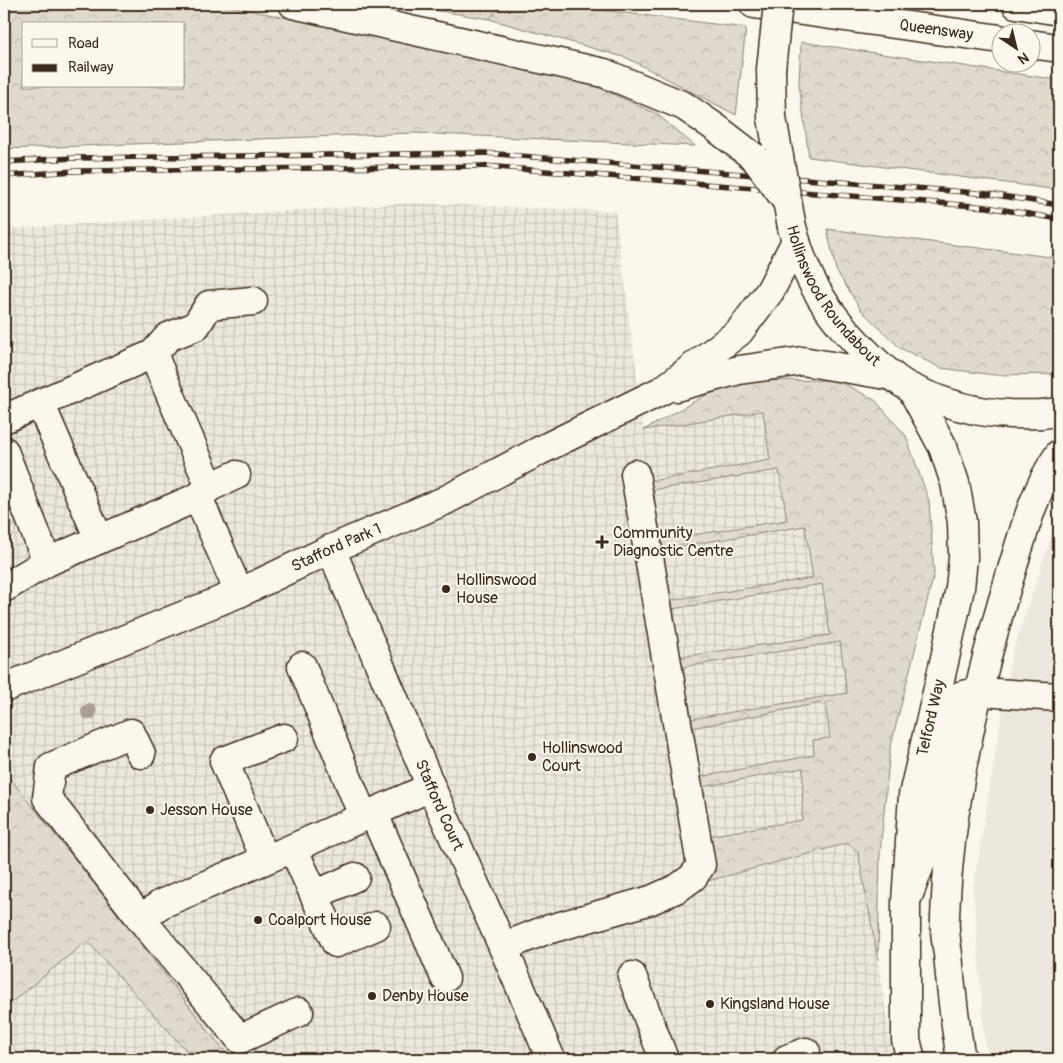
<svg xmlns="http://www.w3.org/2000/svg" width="1063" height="1063" font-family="Pangolin,sans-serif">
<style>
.built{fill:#ede8dd}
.industrial{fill:url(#industrial-grid)}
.grass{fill:url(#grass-dots);stroke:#8d8276}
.forest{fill:url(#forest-crowns);stroke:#8d8276;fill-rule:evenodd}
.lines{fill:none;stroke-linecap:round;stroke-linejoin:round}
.minor-casing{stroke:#3b2a1e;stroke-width:31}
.major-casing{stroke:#3b2a1e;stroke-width:31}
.highway-casing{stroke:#3b2a1e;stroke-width:31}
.minor{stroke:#fbf7ec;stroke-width:28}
.major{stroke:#fbf7ec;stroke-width:28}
.highway{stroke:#fbf7ec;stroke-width:28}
.rail-casing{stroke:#3b2a1e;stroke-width:5.5}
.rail{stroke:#fbf7ec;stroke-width:4;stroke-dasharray:11;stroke-linecap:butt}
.major-bridge-casing{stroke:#3b2a1e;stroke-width:31;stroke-linecap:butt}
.highway-bridge-casing{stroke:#3b2a1e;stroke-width:31;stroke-linecap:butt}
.major-bridge{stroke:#fbf7ec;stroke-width:28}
.highway-bridge{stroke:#fbf7ec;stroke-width:28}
.tree{fill:#a89e93}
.poi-dot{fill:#3b2a1e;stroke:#fbf7ec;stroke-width:2}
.labels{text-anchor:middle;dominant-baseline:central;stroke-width:4;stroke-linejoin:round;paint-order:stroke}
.street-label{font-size:16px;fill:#3b2a1e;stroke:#fbf7ec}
.poi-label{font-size:16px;fill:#3b2a1e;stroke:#fbf7ec;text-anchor:start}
</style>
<defs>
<pattern id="industrial-grid" width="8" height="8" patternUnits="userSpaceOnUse" patternTransform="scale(1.25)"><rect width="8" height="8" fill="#ede8dd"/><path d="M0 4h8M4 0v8" fill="none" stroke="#ccc7bd"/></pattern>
<pattern id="grass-dots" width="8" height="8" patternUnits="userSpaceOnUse" patternTransform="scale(1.25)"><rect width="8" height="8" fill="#dfd9ce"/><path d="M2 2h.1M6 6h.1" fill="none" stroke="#c0bab0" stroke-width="1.8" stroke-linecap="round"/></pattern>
<pattern id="forest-crowns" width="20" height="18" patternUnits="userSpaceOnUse" patternTransform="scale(1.25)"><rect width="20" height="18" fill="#dfd9ce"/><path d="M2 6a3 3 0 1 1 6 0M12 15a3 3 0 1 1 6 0" fill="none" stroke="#c0bab0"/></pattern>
</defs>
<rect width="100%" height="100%" fill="#fbf7ec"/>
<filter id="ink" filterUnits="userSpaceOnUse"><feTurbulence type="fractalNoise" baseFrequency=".02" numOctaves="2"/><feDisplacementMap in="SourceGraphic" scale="10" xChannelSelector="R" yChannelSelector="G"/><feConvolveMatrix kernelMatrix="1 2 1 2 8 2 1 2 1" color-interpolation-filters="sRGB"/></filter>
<g filter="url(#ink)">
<polygon class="built" points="1059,513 1059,1059 988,1059 985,1045 973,890 1011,657"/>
<polygon class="industrial" points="411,203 615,211 644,429 763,411 770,460 651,481 649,467 642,469 648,508 655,506 652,490 779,470 787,520 661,540 658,527 652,530 658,566 665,565 662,549 805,526 813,578 671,600 668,586 661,588 667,623 674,623 672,609 822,584 830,635 680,657 677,641 670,643 677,684 684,682 681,667 840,642 847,693 690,719 688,705 681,706 687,744 694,743 691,728 825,702 830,738 813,740 815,755 699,777 697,762 690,763 697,803 703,802 701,788 803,768 802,820 708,836 706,821 700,823 701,853 695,868 683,880 689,886 848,843 858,852 862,872 878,960 893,1059 4,1059 4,229"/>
<polygon class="grass" points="396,4 504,4 489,19"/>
<g class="forest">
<path d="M4 4H220L582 80 657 114 695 146 413 133 4 149ZM24 24H184V86H24Z"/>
<polygon points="504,4 554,4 746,28 736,115 627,58 489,19"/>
<polygon points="801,42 1059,80 1059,190 809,157 799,84"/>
<polygon points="827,229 1059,258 1059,374 994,375 941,368 900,348 861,310 836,270"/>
<polygon points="837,380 875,400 906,436 929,501 934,574 890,749 880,853 878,960 858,852 848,843 689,886 708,836 802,820 803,768 702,787 700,777 814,755 813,740 830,738 825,702 692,728 690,719 847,693 840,642 682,667 670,643 677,640 680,657 830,635 822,584 672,609 674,623 667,623 661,588 668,586 671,600 813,578 805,526 663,549 665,565 658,566 652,530 659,526 661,540 787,520 779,470 653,490 655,506 648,508 642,469 649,467 651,481 770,460 763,411 644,430 702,397 743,381"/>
<polygon points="4,771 78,863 230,1059 194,1059 87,941 4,1008"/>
</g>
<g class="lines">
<defs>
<g id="minor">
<polyline points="153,354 210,487 198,497 239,593"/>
<polyline points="676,387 739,370 802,361 892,376"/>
<polyline points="40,403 99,539"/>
<polyline points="4,419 153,354 168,337 196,326 209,305 253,301"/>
<polyline points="4,451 47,562"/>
<polyline points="210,487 236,475"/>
<path id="s1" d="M331 549 431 787 503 947 551 1059"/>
<polyline points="4,588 47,562 198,497"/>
<polyline points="302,666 363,816"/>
<path id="s2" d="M4 688 239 593 331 549 444 501 539 451 663 390 739 332 770 291 796 241"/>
<polyline points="141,754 131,733 51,767 47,798 141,919 240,1039 299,1012"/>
<polyline points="373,812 445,978"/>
<polyline points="293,848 336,943 376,926"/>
<polyline points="265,859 224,761 284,738"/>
<polyline points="909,894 926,849 962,695 979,692 1059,697"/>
<polyline points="315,895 355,877"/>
<polyline points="141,919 161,904 293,848 431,787"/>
<polyline points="503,947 543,931 651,900 678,888 693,877 701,865 635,474"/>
<polyline points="632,976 664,1059"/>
<polyline points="787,1059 806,1052"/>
</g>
<g id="major">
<polyline points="771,69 772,118 779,157"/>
<path id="s3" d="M792 227C806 283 830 318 872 358 884 369 896 381 911 388 942 403 976 413 1010 414 1027 414 1043 416 1059 411"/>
<polyline points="911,388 943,447 955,483 962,522 963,558 960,588 945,658 913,795 906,902 906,1040 911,1059"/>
<path d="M961 1059C955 1024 951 990 948 954 946 942 944 929 945 917 949 804 977 684 1010 576 1023 534 1034 490 1059 454"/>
</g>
<g id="highway">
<polyline points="293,4 604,73 684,106 716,128 755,158"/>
<path id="s4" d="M754 4 1000 39"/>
<polyline points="1016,4 1059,11"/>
<polyline points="1030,44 1059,48"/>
</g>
</defs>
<use href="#minor" class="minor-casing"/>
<use href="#major" class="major-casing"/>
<use href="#highway" class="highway-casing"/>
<use href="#minor" class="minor"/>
<use href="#major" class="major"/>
<use href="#highway" class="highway"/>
<defs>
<g id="rail">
<polyline points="4,162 74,158 484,153 989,194 1059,205"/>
<polyline points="4,176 75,171 484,166 987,207 1059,219"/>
</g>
</defs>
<use href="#rail" class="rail-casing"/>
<use href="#rail" class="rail"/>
<defs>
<g id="major-bridge">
<polyline points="771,69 778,4"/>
<polyline points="779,157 792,227"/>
</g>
<polyline id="highway-bridge" points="755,158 788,203"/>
</defs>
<use href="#major-bridge" class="major-bridge-casing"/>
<use href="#highway-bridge" class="highway-bridge-casing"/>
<use href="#major-bridge" class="major-bridge"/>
<use href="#highway-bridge" class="highway-bridge"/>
</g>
<circle class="tree" cx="89" cy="712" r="8"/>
</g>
<g class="poi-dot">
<path d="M599.5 534.5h5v5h5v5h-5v5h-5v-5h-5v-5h5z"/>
<circle cx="446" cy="589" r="5"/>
<circle cx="532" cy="757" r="5"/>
<circle cx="150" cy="810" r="5"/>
<circle cx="258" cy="920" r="5"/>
<circle cx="372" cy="996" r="5"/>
<circle cx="710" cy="1004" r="5"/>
</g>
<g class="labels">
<g class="street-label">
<text stroke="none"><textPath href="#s4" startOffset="184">Queensway</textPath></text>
<text stroke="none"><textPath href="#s3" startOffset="81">Hollinswood Roundabout</textPath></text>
<text stroke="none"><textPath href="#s2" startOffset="361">Stafford Park 1</textPath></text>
<text transform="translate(931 718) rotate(-77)">Telford Way</text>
<text stroke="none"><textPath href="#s1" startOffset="278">Stafford Court</textPath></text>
</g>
<g class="poi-label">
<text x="613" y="533">Community<tspan x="613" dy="18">Diagnostic Centre</tspan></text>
<text x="456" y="580">Hollinswood<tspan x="456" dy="18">House</tspan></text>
<text x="542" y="748">Hollinswood<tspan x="542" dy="18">Court</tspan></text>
<text x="160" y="810">Jesson House</text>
<text x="268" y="920">Coalport House</text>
<text x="382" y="996">Denby House</text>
<text x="720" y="1004">Kingsland House</text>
</g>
</g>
<rect width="1063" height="1063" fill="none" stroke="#fbf7ec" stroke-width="20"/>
<rect x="10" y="10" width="1043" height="1043" fill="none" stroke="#3b2a1e" stroke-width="2" filter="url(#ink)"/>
<rect x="22" y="22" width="162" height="65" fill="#fbf7ec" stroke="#aea59a"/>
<rect x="32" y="39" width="25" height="8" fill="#fbf7ec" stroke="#aea59a"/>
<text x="68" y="48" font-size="15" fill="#3b2a1e">Road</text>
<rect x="32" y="64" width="25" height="8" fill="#3b2a1e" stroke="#aea59a"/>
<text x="68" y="72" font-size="15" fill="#3b2a1e">Railway</text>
<g transform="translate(1016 48) rotate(145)"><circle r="24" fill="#fbf7ec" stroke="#aea59a"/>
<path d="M0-4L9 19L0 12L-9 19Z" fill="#3b2a1e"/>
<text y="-8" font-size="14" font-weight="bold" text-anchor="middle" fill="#3b2a1e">N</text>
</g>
</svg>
